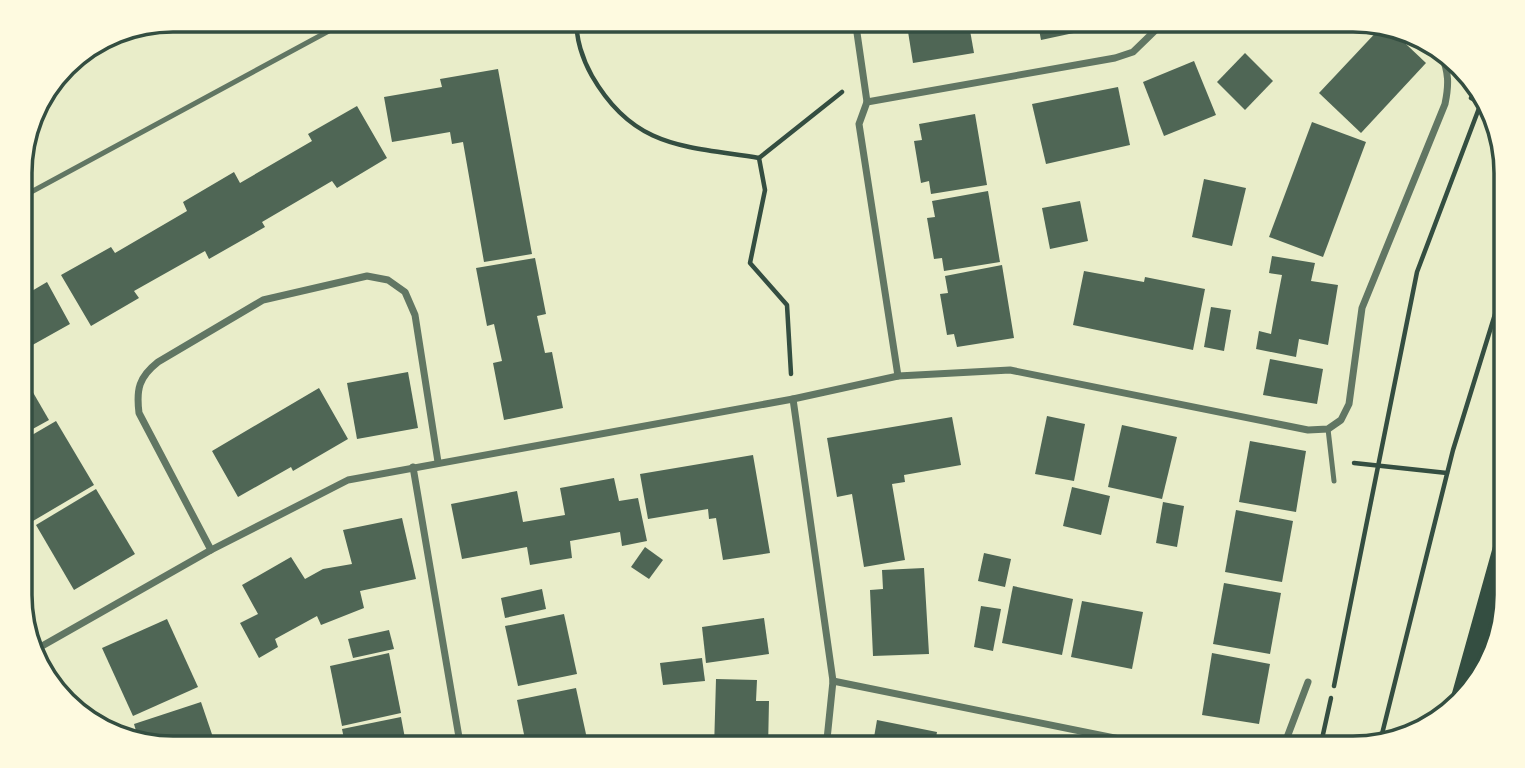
<svg xmlns="http://www.w3.org/2000/svg" width="1525" height="768" font-family="'DejaVu Sans',sans-serif">
<style>
.building{fill:#4f6655}
.lines{fill:none;stroke-linecap:round;stroke-linejoin:round}
.path{stroke:#344e41;stroke-width:4.5}
.service{stroke:#617663;stroke-width:5}
.minor{stroke:#617663;stroke-width:7}
.trunk{stroke:#344e41;stroke-width:19}
.rim{fill:none;stroke:#344e41;stroke-width:3.5}
</style>
<rect width="100%" height="100%" fill="#e9edc9"/>
<g class="building">
<polygon points="906,19 968,19 974,53 913,63"/>
<polygon points="1037,19 1095,19 1097,28 1041,40"/>
<polygon points="1102,19 1123,19 1125,29 1104,33"/>
<polygon points="1382,26 1388,27 1426,63 1361,133 1319,93"/>
<polygon points="1245,53 1273,81 1245,110 1217,82"/>
<polygon points="1194,61 1216,115 1164,136 1143,82"/>
<polygon points="498,69 532,254 484,262 463,142 452,144 450,132 392,142 384,97 442,87 440,79"/>
<polygon points="1118,87 1130,145 1046,164 1032,104"/>
<polygon points="357,106 387,158 337,188 332,181 262,222 265,227 209,259 205,251 134,291 139,298 91,326 61,275 111,247 115,253 187,211 183,202 234,172 240,183 312,141 308,134"/>
<polygon points="975,114 987,185 931,194 929,181 921,183 914,141 922,140 919,124"/>
<polygon points="1312,122 1366,142 1323,257 1269,237"/>
<polygon points="1204,179 1246,188 1232,246 1192,237"/>
<polygon points="988,191 1000,262 944,271 942,258 934,259 927,218 935,217 932,201"/>
<polygon points="1080,201 1088,241 1050,249 1042,208"/>
<polygon points="1272,256 1315,263 1311,281 1338,285 1328,345 1299,339 1296,357 1256,349 1259,331 1271,334 1276,306 1282,275 1269,273"/>
<polygon points="535,258 546,314 537,316 545,353 552,352 563,408 504,420 493,363 502,361 494,324 487,326 476,268"/>
<polygon points="1002,265 1014,338 957,347 954,334 947,335 940,294 948,293 945,276"/>
<polygon points="1084,271 1144,282 1145,277 1205,289 1193,350 1073,325"/>
<polygon points="47,282 70,324 20,352 25,359 20,362 20,298"/>
<polygon points="1211,307 1231,310 1224,351 1204,347"/>
<polygon points="1270,359 1323,369 1317,404 1263,395"/>
<polygon points="20,370 49,420 20,436"/>
<polygon points="408,372 418,428 357,439 347,383"/>
<polygon points="319,388 348,439 293,471 291,467 238,497 212,451"/>
<polygon points="1047,416 1085,424 1074,481 1035,474"/>
<polygon points="952,417 961,465 904,475 905,482 892,484 905,560 864,567 852,494 837,497 827,438"/>
<polygon points="56,421 94,485 33,521 20,500 20,442"/>
<polygon points="1122,425 1177,437 1162,499 1108,487"/>
<polygon points="1250,441 1306,451 1296,512 1239,502"/>
<polygon points="753,455 770,553 723,560 716,518 709,519 708,509 648,519 640,474"/>
<polygon points="614,478 619,501 638,498 647,541 622,546 620,532 570,541 572,558 530,565 527,547 462,559 451,504 517,491 523,522 565,515 560,488"/>
<polygon points="1072,487 1110,496 1101,535 1063,526"/>
<polygon points="96,489 135,554 74,590 36,525"/>
<polygon points="1163,502 1184,506 1177,547 1156,543"/>
<polygon points="1236,510 1293,521 1282,582 1225,572"/>
<polygon points="402,518 416,579 360,591 364,608 321,625 317,616 275,639 278,647 259,658 240,623 258,614 242,585 291,557 305,579 323,569 352,564 343,530"/>
<polygon points="645,547 663,560 649,579 631,567"/>
<polygon points="984,553 1011,559 1005,587 978,581"/>
<polygon points="924,568 929,654 873,656 870,590 883,589 882,570"/>
<polygon points="1224,583 1281,593 1270,654 1213,644"/>
<polygon points="1013,586 1073,599 1062,655 1002,643"/>
<polygon points="542,589 546,609 505,618 501,598"/>
<polygon points="1082,601 1143,612 1132,669 1071,657"/>
<polygon points="981,606 1001,609 993,651 974,647"/>
<polygon points="564,614 577,674 518,686 505,626"/>
<polygon points="764,618 769,654 706,663 702,627"/>
<polygon points="167,619 198,687 133,716 102,648"/>
<polygon points="389,630 394,649 353,658 348,639"/>
<polygon points="389,653 401,713 342,726 330,666"/>
<polygon points="1212,653 1270,664 1259,724 1202,715"/>
<polygon points="702,658 705,681 663,685 660,663"/>
<polygon points="716,679 757,680 756,701 769,701 768,749 714,749"/>
<polygon points="576,688 589,748 527,749 517,700"/>
<polygon points="201,702 217,749 173,749 139,741 134,724"/>
<polygon points="401,717 407,749 346,749 342,729"/>
<polygon points="877,720 937,732 934,749 872,749"/>
<polygon points="1005,737 1061,747 1061,749 1003,749"/>
</g>
<g class="lines">
<g class="path">
<path d="M577 19C575 38 583 60 592 76 634 149 685 146 759 158"/>
<polyline points="791,374 787,305 750,263 765,190 759,158 842,92"/>
<polyline points="1354,463 1447,473"/>
<polyline points="1334,686 1417,272 1481,103 1471,98"/>
<polyline points="1380,742 1453,450 1505,282"/>
<polyline points="1320,748 1331,698"/>
</g>
<g class="service">
<polyline points="20,198 351,19"/>
<polyline points="1328,429 1334,481"/>
</g>
<g class="minor">
<polyline points="855,19 867,102"/>
<polyline points="898,376 859,124 867,102 1115,58 1133,52 1167,19"/>
<polyline points="793,399 833,681 826,749"/>
<polyline points="413,467 461,749"/>
<path d="M211 550 139 413C136 389 139 377 158 362L263 300 367 276 388 280 405 292 415 315 438 462"/>
<path d="M35 650 211 550 348 480 793 399 898 376 1010 370 1308 430 1328 429 1341 420 1349 404 1362 308 1445 104C1449 85 1449 72 1441 54"/>
<polyline points="833,681 1164,748"/>
<polyline points="1283,748 1308,682"/>
</g>
<polyline class="trunk" points="1461,696 1506,535"/>
</g>
<path d="M0 0H1525V768H0ZM173 32H1353A141 141 0 0 1 1494 173V595A141 141 0 0 1 1353 736H173A141 141 0 0 1 32 595V173A141 141 0 0 1 173 32Z" fill="#fefae0" fill-rule="evenodd"/>
<path class="rim" d="M173 32H1353A141 141 0 0 1 1494 173V595A141 141 0 0 1 1353 736H173A141 141 0 0 1 32 595V173A141 141 0 0 1 173 32Z"/>
</svg>
